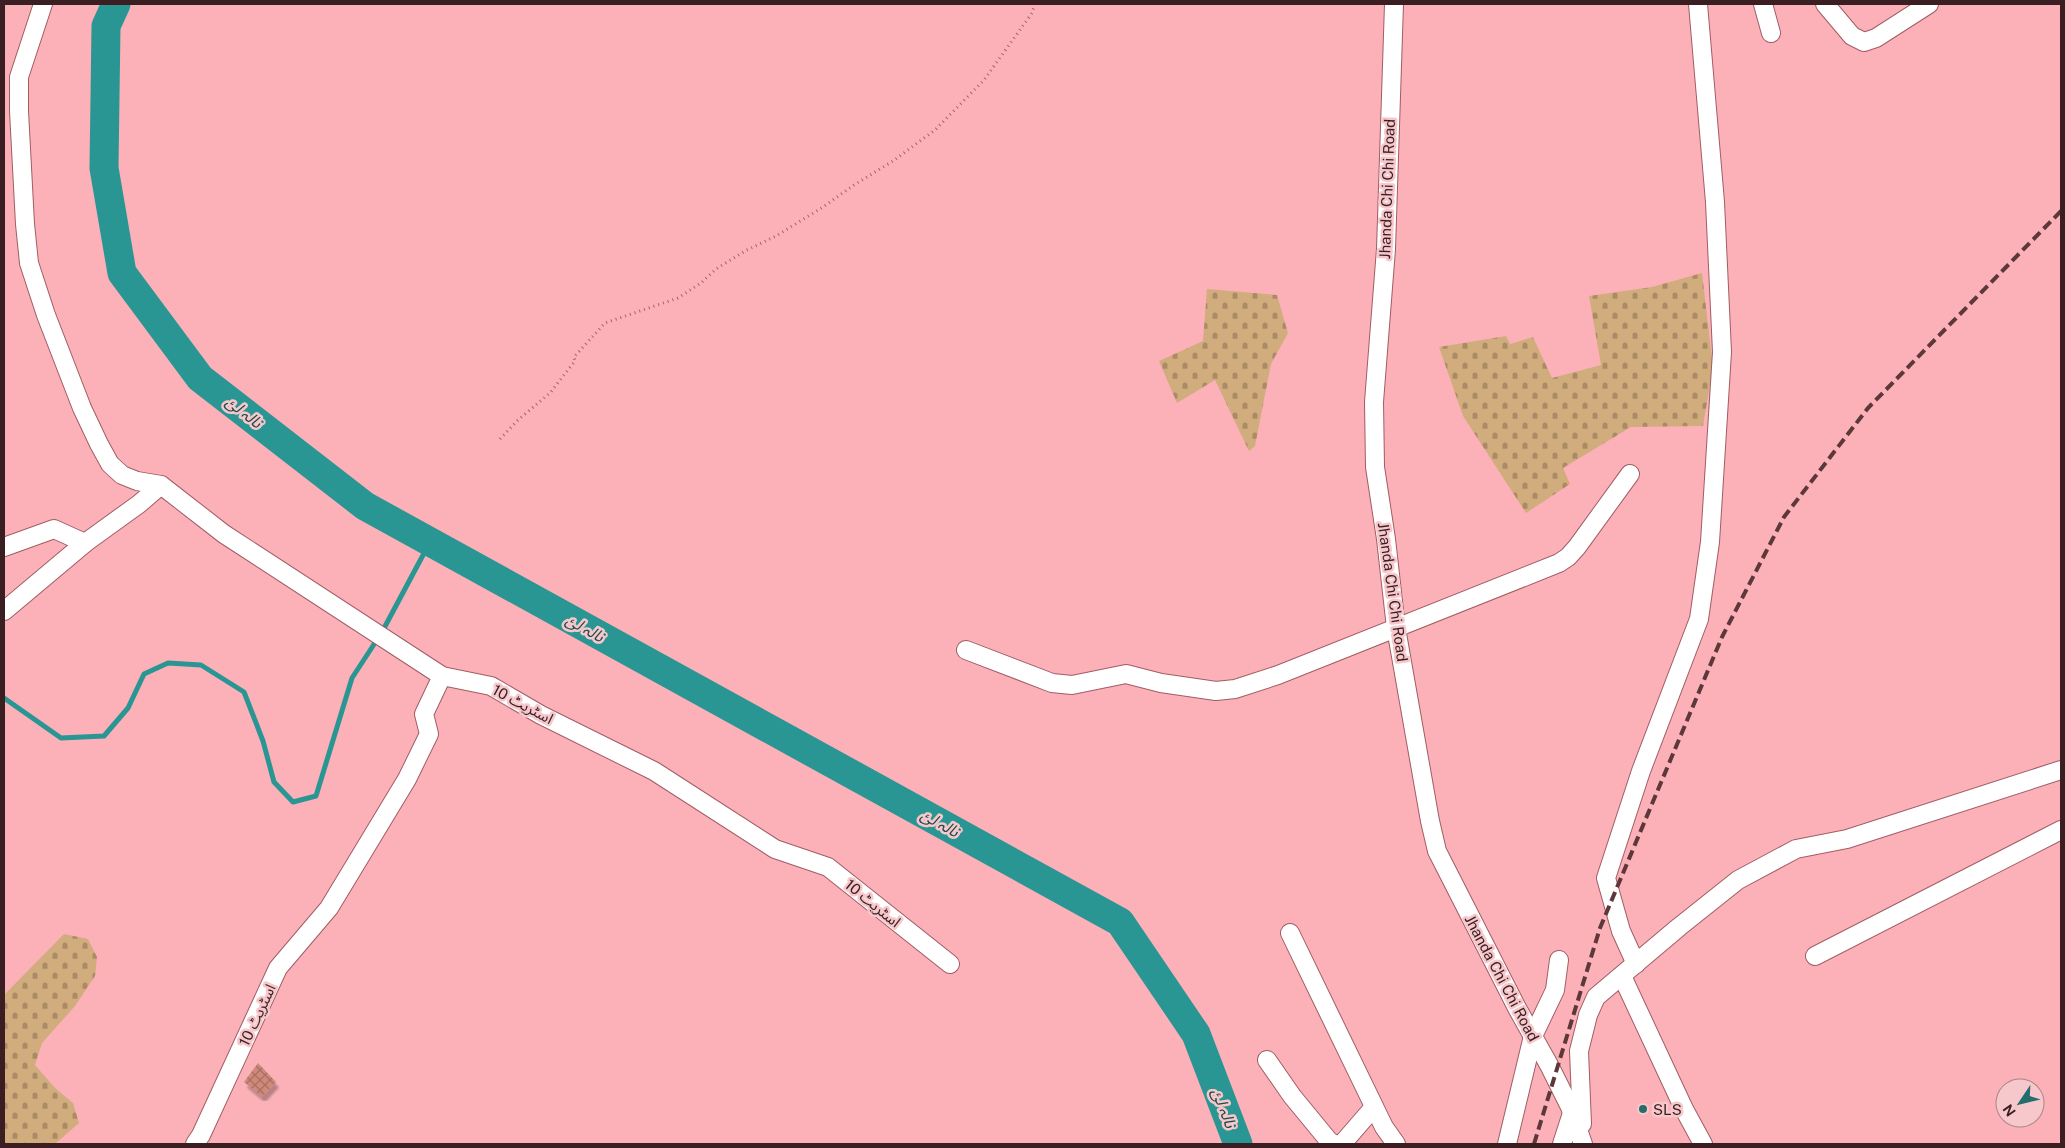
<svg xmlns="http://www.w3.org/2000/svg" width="2065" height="1148" font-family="'Public Sans','Noto Sans Arabic',sans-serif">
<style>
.cemetery{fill:url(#cemetery-stones)}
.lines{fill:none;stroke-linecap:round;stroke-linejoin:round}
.stream{stroke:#2a9694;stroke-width:5}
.river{stroke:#2a9694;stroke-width:29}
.building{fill:url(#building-cross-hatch);filter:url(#shadow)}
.minor-casing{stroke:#a05d64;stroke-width:20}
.path{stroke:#9b686d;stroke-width:3;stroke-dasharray:1 4;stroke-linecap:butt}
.minor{stroke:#fff;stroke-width:18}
.rail{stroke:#5c383b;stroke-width:4;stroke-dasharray:10 5;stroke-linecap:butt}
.poi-dot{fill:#236e6d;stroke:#f6c8cc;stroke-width:2}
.labels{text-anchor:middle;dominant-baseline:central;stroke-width:5;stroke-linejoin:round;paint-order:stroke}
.street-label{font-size:15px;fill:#3a1e21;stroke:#f6c8cc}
.poi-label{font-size:15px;fill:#3a1e21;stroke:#f6c8cc;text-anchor:start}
.water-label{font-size:16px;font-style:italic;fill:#1e4b4a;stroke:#f6c8cc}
</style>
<defs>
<pattern id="cemetery-stones" width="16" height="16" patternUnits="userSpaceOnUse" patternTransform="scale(1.25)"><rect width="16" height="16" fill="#d1ac7d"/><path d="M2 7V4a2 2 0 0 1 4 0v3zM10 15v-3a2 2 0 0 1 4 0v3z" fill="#ab8b66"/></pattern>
<pattern id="building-cross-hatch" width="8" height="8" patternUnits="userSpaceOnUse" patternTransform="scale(1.25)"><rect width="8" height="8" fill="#ce897a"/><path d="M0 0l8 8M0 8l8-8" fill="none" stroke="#a86f64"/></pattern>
<filter id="shadow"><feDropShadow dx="3" dy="5.5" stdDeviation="1" flood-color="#0004"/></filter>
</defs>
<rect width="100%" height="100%" fill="#fcb1b8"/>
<g class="cemetery">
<polygon points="1702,273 1713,367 1703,426 1631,427 1563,468 1570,484 1526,513 1463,416 1439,347 1506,336 1510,344 1533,337 1552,378 1601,365 1589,296 1652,287"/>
<polygon points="1207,289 1277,295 1288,333 1271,364 1255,446 1249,451 1215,380 1177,403 1159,361 1203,341"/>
<polygon points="64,934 88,939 97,957 95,976 75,1006 42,1043 35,1065 55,1088 73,1103 79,1123 55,1144 4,1144 4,995"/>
</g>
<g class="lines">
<polyline class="stream" points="4,698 61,738 104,736 128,708 144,674 168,663 201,665 244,692 263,741 274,782 293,802 316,796 352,678 382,632 430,542"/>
<polyline class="river" points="116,4 106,26 104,168 122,273 200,378 365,506 1120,922 1196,1034 1238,1144"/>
</g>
<polygon class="building" points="258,1063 276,1082 262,1097 244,1082"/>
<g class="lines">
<defs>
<g id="minor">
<polyline points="43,4 19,77 19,111 25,224 29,263 46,315 82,408 99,444 110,464 122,475 137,481 161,485"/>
<polyline points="1394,4 1386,249 1374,402 1375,467 1386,539 1396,628 1430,821 1437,851 1517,1008 1549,1065 1570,1107 1583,1144"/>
<polyline points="1763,4 1771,33"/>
<polyline points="1825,4 1852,36 1864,42 1876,38 1929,4"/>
<polyline points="85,543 139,504 161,485 224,534 442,676"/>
<polyline points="4,547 54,529 85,543 4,611"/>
<polyline points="966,650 1052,683 1072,685 1126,674 1161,683 1216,691 1235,689 1278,675 1559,563 1568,557 1577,547 1630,474"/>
<polyline points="1290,933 1384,1127 1396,1144"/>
<polyline points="1815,956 2061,830"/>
<polyline points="1636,964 1621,931 1606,878 1641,771 1699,619 1710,542 1722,352 1715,202 1698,4"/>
<polyline points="1622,976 1684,1109 1703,1144"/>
<polyline points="1267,1060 1292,1096 1329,1141 1334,1144"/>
<polyline points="1582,1124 1579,1051 1588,1015 1596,997 1679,927 1738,880 1796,849 1847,839 2061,770"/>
<polyline points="195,1144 201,1135 278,968 329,908 407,779 429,734 424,714 442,676 491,686 541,715 654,771 775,849 828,867 950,964"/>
<polyline points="1342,1144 1374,1107"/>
<polyline points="1507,1144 1533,1036 1555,990 1559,960"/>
<polyline points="1562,1144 1572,1113"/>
</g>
</defs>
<use href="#minor" class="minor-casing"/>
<polyline class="path" points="500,439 518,420 550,393 575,361 574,357 605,323 678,298 701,283 716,269 745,251 776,236 823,207 854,185 893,161 935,130 984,80 1032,13 1035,4"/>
<use href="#minor" class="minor"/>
<polyline class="rail" points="1534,1144 1600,928 1722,637 1784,517 1868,408 2061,211"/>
</g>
<circle class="poi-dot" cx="1643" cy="1109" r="5"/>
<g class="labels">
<g class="street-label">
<text transform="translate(1387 189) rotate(-88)">Jhanda Chi Chi Road</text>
<text transform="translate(1393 592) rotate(82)">Jhanda Chi Chi Road</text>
<text transform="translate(523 704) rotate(28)">اسٹریٹ 10</text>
<text transform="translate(873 903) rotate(39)">اسٹریٹ 10</text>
<text transform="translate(1502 978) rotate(62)">Jhanda Chi Chi Road</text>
<text transform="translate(257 1015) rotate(-65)">اسٹریٹ 10</text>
</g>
<g class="poi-label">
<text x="1653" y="1109">SLS</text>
</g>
<g class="water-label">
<text transform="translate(244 412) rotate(38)">نالہ لئ</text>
<text transform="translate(585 628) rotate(29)">نالہ لئ</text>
<text transform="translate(940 823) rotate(29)">نالہ لئ</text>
<text transform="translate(1224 1108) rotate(69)">نالہ لئ</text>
</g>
</g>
<rect width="2065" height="1148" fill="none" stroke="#3a1e21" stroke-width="10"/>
<g transform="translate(2020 1103) rotate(235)"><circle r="24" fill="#f6c8cc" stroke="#ab8488"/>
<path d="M0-4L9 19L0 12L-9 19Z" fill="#236e6d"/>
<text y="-8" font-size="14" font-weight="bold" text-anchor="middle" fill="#3a1e21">N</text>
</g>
</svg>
